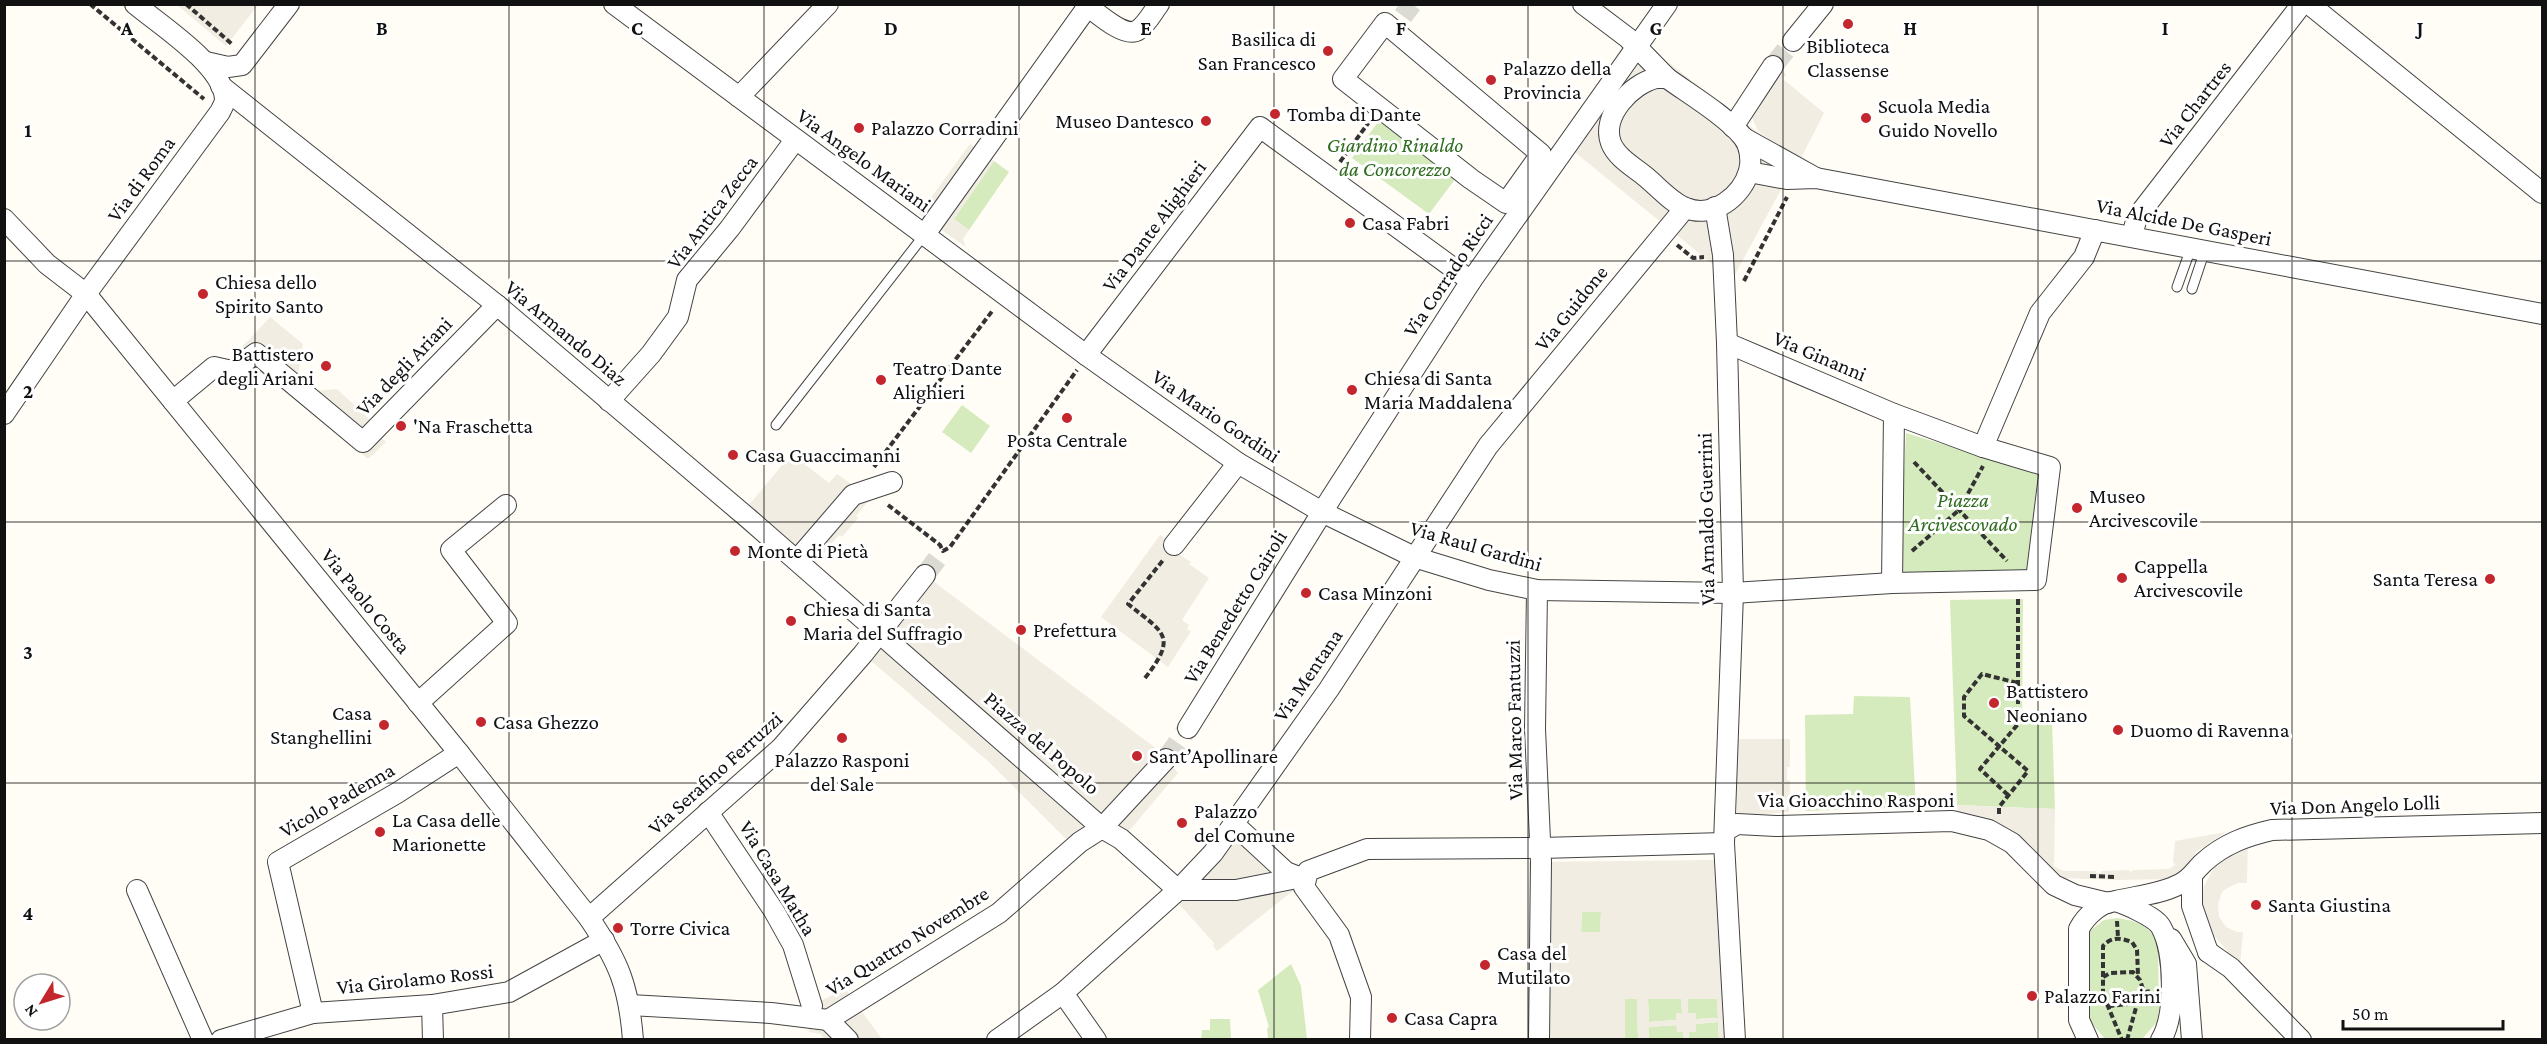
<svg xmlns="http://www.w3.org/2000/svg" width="2547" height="1044" font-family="'Crimson Pro',serif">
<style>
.green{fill:#d5ebbd}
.plaza{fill:#f1ede2;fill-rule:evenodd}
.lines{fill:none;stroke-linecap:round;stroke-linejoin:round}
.street-tunnel{stroke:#dbdad3;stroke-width:20;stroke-dasharray:20 10;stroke-linecap:butt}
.lane-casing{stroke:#444;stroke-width:11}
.street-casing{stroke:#444;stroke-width:22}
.path{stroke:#333;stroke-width:4;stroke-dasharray:6 3;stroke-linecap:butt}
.lane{stroke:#fff;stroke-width:9}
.street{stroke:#fff;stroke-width:20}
.grid{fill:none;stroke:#111;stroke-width:1.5;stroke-opacity:0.55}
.poi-dot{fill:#c4262e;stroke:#fff;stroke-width:2}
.labels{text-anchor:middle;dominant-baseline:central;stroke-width:6;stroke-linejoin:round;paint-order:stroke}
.poi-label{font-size:21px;fill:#111;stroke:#fff;text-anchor:start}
.street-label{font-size:21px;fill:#111;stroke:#fff}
.park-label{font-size:21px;font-style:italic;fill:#2f6b1f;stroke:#fff}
.grid-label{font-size:20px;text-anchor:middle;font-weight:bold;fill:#111;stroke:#fff;stroke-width:6;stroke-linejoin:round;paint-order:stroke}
</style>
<rect width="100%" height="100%" fill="#fffdf5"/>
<g class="green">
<polygon points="1383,115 1459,174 1429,214 1352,158"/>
<polygon points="994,161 1009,172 969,230 954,219"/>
<polygon points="962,405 990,426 971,453 942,432"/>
<polygon points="1906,433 2038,473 2027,571 1899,572"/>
<polygon points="2023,599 2022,721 2052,722 2055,809 1957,805 1950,600"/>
<polygon points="1854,696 1910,697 1916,807 1806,811 1805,715 1853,714"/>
<polygon points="1582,912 1601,912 1600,933 1581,932"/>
<path d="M2117 918C2137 921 2152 926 2158 947L2159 1010 2157 1022 2142 1039H2105L2089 1020 2086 1009 2087 933 2104 920Z"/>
<polygon points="1291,964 1301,986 1307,1039 1268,1039 1267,1028 1269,1027 1258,990"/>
<polygon points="1624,999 1637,999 1638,1039 1625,1039"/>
<polygon points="1648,999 1681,999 1682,1013 1676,1020 1649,1022"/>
<polygon points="1687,999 1717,999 1718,1018 1696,1019 1688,1013"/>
<polygon points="1210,1019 1230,1019 1231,1039 1201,1039 1202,1030 1210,1030"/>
<polygon points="1718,1022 1719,1039 1689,1039 1689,1032 1696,1031 1696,1024"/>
<polygon points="1677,1025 1683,1032 1684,1039 1649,1039 1648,1027"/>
</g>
<g class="plaza">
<polygon points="177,5 258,5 226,46"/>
<polygon points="1631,33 1796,162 1732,280 1561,141"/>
<polygon points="1779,68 1786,74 1783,79 1824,113 1799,162 1758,131 1750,113"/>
<polygon points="970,144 994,161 954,219 969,230 963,239 966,247 919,214"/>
<polygon points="270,317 303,344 298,375 314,391 337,389 383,432 379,435 386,442 368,459 307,407 251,366 245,370 230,360"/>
<polygon points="795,457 829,483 837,474 871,498 856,516 858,518 842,537 839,535 814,565 749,505 783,464"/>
<polygon points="1160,535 1170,541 1177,553 1191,562 1189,564 1209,578 1182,620 1189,625 1187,629 1191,631 1168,667 1101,617"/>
<polygon points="917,569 1161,752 1178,773 1128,832 1105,836 1095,847 1065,838 989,762 856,648"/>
<polygon points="1737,739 1790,739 1790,767 1787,767 1787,780 1790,780 1789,812 1737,816"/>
<polygon points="1957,805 2055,809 2054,866 2063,871 2095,871 2096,873 2101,873 2101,871 2129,870 2130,872 2134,870 2169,869 2175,865 2173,861 2175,841 2226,832 2196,852 2183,872 2173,879 2115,880 2061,878 2045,868 2023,840 1990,822 1958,815"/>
<polygon points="1232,817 1297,878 1294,890 1217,951 1213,946 1214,943 1179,904 1178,890"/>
<polygon points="2248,842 2247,883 2238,883 2227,888 2222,892 2218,904 2219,917 2226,927 2237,932 2243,932 2240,965 2208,929 2200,909 2204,886 2217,863"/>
<path d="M1716 860 1728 1039H1719L1718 1022 1696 1024V1032H1689V1039H1684L1683 1032H1677L1676 1025 1649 1027V1039H1638L1637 999H1625V1039L1527 1040 1529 862ZM1582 912H1601L1600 932H1581ZM1648 999H1681L1682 1013H1676V1020L1649 1022ZM1688 999H1717L1718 1018 1696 1019V1013H1688Z"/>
<polygon points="845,989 882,1039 823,1039 821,1034 809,1032 806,1008"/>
</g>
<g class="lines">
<g class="street-tunnel">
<polyline points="1403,16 1412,4"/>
<polyline points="1773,66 1793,41"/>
<polyline points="925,575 943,551"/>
<polyline points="1166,759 1188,728"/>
</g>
<defs>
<g id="lane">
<polyline points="2177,287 2191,248"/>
<polyline points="2192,289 2205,250"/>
<polyline points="776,425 925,234"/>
</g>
<g id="street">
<polyline points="614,4 1086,355 1238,463 1322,512 1414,557 1489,580 1537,590 1733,593 1892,583"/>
<path d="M1085 4C1096 12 1125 39 1138 30 1146 25 1153 12 1159 4"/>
<polyline points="1583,4 1628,38 1667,78"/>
<polyline points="2309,4 2542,193"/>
<polygon points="1385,23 1541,154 1506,203 1471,179 1343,79"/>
<polyline points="1793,41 1823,4"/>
<polyline points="206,62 228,67 242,65 289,4"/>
<path d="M1656 78H1667C1689 94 1726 116 1743 137 1750 146 1752 160 1749 171 1742 196 1713 219 1686 208 1672 203 1658 187 1646 177 1634 167 1617 158 1611 143 1601 116 1631 84 1656 78Z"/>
<polyline points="221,86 497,305 749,519 1102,828 1166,759"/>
<polyline points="739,97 828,4"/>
<polyline points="1733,127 1773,66"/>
<polyline points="1744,138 1816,178"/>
<polyline points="1749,172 1787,179 1816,178 2542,314"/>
<polyline points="1715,207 1723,255 1727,343 1733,593 1724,843 1735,1040"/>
<path d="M4 219 47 264 86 294 459 753 589 918C619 962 629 987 633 1040"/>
<polyline points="925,234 1088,6"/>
<polyline points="2132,236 2137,217 2302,4"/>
<polyline points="1727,343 1894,414"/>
<polyline points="1086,355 1260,127 1471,281"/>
<polyline points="173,401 214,367 232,371 256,353 363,442 497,305"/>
<polyline points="609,401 651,354 678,317 687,280 730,228 795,140"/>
<path d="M4 414 86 294 220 112C222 108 225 103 225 99 223 65 160 25 135 4"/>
<polygon points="1894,414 1983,447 2050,467 2036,580 1892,583"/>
<polyline points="1983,447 2040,313 2084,257 2095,230"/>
<polyline points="1174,545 1238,463"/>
<polyline points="797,560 853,495 892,482"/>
<polyline points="1537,590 1535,729 1541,862 1539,1040"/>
<polyline points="418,703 507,623 451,550 506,505"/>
<polyline points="1188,728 1331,498 1471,281 1667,4"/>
<polyline points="708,812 774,911 793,945 812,1006"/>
<polyline points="1235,825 1286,872 1304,879"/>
<polyline points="1725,831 1737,824 1776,826 1952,821 1989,830 2012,843 2054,885 2075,895 2108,903"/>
<polyline points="2192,877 2192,906 2208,952"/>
<polyline points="137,890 203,1040"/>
<polyline points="1178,890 1236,890 1297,878"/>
<path d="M2116 901C2137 896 2161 894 2180 884 2191 879 2195 870 2204 862 2224 844 2246 836 2272 830L2542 823"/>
<polyline points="589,918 781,748 863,654 925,575"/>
<polyline points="2171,939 2186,964 2192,1040"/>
<polyline points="2208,952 2231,968 2301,1040"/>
<polyline points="1063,993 1096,1040"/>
<polyline points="432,1005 433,1040"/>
<polyline points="630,1005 771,1013 828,1020 999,913 1080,842 1102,828 1121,839 1178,890"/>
<polyline points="313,1013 278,862 397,793 459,753"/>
<polyline points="828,1020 848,1040"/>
<polyline points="221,1040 313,1013 432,1005 509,992 604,940"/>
<polyline points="997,1040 1063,993 1178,890 1213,853 1329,689 1488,446 1685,208"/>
<polyline points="1360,1040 1361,997 1339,935 1304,887 1308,871 1367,849 1541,848 1724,843"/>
<path d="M2088 1040 2079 1020V929C2085 917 2104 898 2118 902 2125 904 2133 908 2139 911 2147 915 2157 920 2161 927 2175 952 2176 1015 2161 1040"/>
</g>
</defs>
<use href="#lane" class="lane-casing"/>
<use href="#street" class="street-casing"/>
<g class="path">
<polyline points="90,4 204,99"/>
<polyline points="186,4 233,45"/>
<polyline points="1340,162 1369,122"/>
<polyline points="1677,245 1693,258 1704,257"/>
<polyline points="1744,281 1787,197"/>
<polyline points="1914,462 2007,561"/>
<polyline points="874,467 993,310"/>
<polyline points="888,505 940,545 943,551 950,547 1077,370"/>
<polyline points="1912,551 1959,510 1983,466"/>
<path d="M1145 678C1178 636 1164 633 1128 604L1164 559"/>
<polyline points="2010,717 2018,724"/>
<polyline points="2008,795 1980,769 2018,724 2018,598"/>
<polyline points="1999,814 1999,807 2028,771 1964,716 1964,697 1982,674 2018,683"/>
<polyline points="2090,876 2115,877"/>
<polyline points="2117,921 2118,938"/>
<path d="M2103 977V946C2112 936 2121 938 2132 942L2137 950 2138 975"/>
<polyline points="2144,992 2137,1003 2110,1006 2103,998 2103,977 2110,973 2133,972 2140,980 2144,992 2152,991"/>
<polyline points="2107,1004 2122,1040"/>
<polyline points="2127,1040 2137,1004"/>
</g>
<use href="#lane" class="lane"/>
<use href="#street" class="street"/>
</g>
<path class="grid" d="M255 4V1040M509 4V1040M764 4V1040M1019 4V1040M1274 4V1040M1528 4V1040M1783 4V1040M2038 4V1040M2292 4V1040M4 261H2542M4 522H2542M4 783H2542"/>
<g class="poi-dot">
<circle cx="1848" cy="24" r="6"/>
<circle cx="1328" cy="51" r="6"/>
<circle cx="1491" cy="80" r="6"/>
<circle cx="1275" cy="114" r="6"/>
<circle cx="1866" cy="118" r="6"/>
<circle cx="1206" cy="121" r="6"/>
<circle cx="859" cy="128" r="6"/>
<circle cx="1350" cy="223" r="6"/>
<circle cx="203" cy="294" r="6"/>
<circle cx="326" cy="366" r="6"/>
<circle cx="881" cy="380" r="6"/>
<circle cx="1352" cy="390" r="6"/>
<circle cx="1067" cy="418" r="6"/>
<circle cx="401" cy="426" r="6"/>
<circle cx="733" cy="455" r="6"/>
<circle cx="2077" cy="508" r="6"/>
<circle cx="735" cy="551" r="6"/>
<circle cx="2122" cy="578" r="6"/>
<circle cx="2490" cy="579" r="6"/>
<circle cx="1306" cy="593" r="6"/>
<circle cx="791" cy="621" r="6"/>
<circle cx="1021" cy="630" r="6"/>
<circle cx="1994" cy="703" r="6"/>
<circle cx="481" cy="722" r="6"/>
<circle cx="384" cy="725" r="6"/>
<circle cx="2118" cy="730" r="6"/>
<circle cx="842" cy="738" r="6"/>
<circle cx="1137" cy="756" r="6"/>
<circle cx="1182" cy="823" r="6"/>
<circle cx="380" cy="832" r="6"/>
<circle cx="2256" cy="905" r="6"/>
<circle cx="618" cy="928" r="6"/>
<circle cx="1485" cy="965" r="6"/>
<circle cx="2032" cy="996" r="6"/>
<circle cx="1392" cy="1018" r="6"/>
</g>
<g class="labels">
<g class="poi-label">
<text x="1316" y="39" text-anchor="end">Basilica di<tspan x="1316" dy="24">San Francesco</tspan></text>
<text x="1848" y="46" text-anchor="middle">Biblioteca<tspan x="1848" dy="24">Classense</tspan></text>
<text x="1503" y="68">Palazzo della<tspan x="1503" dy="24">Provincia</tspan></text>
<text x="1878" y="106">Scuola Media<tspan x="1878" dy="24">Guido Novello</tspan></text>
<text x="1287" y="114">Tomba di Dante</text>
<text x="1194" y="121" text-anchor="end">Museo Dantesco</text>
<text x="871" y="128">Palazzo Corradini</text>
<text x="1362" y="223">Casa Fabri</text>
<text x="215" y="282">Chiesa dello<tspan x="215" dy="24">Spirito Santo</tspan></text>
<text x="314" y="354" text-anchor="end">Battistero<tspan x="314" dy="24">degli Ariani</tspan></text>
<text x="893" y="368">Teatro Dante<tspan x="893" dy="24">Alighieri</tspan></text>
<text x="1364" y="378">Chiesa di Santa<tspan x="1364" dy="24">Maria Maddalena</tspan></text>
<text x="413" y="426">'Na Fraschetta</text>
<text x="1067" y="440" text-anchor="middle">Posta Centrale</text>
<text x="745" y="455">Casa Guaccimanni</text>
<text x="2089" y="496">Museo<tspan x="2089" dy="24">Arcivescovile</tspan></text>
<text x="747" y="551">Monte di Pietà</text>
<text x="2134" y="566">Cappella<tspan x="2134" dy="24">Arcivescovile</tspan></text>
<text x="2478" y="579" text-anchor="end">Santa Teresa</text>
<text x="1318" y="593">Casa Minzoni</text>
<text x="803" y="609">Chiesa di Santa<tspan x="803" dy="24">Maria del Suffragio</tspan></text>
<text x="1033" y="630">Prefettura</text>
<text x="2006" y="691">Battistero<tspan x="2006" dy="24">Neoniano</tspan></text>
<text x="372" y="713" text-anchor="end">Casa<tspan x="372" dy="24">Stanghellini</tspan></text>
<text x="493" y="722">Casa Ghezzo</text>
<text x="2130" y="730">Duomo di Ravenna</text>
<text x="1149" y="756">Sant’Apollinare</text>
<text x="842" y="760" text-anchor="middle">Palazzo Rasponi<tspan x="842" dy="24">del Sale</tspan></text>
<text x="1194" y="811">Palazzo<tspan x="1194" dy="24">del Comune</tspan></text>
<text x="392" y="820">La Casa delle<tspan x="392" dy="24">Marionette</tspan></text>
<text x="2268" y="905">Santa Giustina</text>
<text x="630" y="928">Torre Civica</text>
<text x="1497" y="953">Casa del<tspan x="1497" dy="24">Mutilato</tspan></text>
<text x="2044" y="996">Palazzo Farini</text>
<text x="1404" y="1018">Casa Capra</text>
</g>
<g class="street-label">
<text transform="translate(2195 104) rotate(-52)">Via Chartres</text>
<text transform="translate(864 160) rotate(36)">Via Angelo Mariani</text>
<text transform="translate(141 179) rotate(-54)">Via di Roma</text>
<text transform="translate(712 212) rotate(-53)">Via Antica Zecca</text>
<text transform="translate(2184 222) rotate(11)">Via Alcide De Gasperi</text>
<text transform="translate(1154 226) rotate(-53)">Via Dante Alighieri</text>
<text transform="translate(1448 275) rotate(-56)">Via Corrado Ricci</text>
<text transform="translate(1571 308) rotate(-51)">Via Guidone</text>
<text transform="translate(566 333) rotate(40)">Via Armando Diaz</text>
<text transform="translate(1820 356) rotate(23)">Via Ginanni</text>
<text transform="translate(404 366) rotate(-46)">Via degli Ariani</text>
<text transform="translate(1216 416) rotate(34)">Via Mario Gordini</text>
<text transform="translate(1706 519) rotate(-91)">Via Arnaldo Guerrini</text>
<text transform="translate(1476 546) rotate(16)">Via Raul Gardini</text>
<text transform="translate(366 601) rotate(51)">Via Paolo Costa</text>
<text transform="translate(1235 607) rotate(-58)">Via Benedetto Cairoli</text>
<text transform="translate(1308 675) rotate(-56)">Via Mentana</text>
<text transform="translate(1514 720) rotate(-91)">Via Marco Fantuzzi</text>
<text transform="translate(1042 743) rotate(41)">Piazza del Popolo</text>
<text transform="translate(715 773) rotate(-42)">Via Serafino Ferruzzi</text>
<text transform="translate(337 800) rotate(-30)">Vicolo Padenna</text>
<text x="1856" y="800">Via Gioacchino Rasponi</text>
<text transform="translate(2355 805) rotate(-2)">Via Don Angelo Lolli</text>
<text transform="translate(778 878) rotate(59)">Via Casa Matha</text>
<text transform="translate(907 941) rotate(-32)">Via Quattro Novembre</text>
<text transform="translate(415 979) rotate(-6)">Via Girolamo Rossi</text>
</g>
<g class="park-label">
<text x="1395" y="145">Giardino Rinaldo<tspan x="1395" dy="24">da Concorezzo</tspan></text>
<text x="1963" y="500">Piazza<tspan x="1963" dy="24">Arcivescovado</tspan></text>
</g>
</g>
<g class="grid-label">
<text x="127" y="35">A</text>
<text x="382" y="35">B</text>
<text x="637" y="35">C</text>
<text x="891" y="35">D</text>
<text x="1146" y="35">E</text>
<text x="1401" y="35">F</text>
<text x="1656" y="35">G</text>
<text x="1910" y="35">H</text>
<text x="2165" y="35">I</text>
<text x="2420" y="35">J</text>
<text x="28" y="137">1</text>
<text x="28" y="398">2</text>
<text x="28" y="659">3</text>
<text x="28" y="920">4</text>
</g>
<rect width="2547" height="1044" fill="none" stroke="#111111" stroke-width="12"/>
<g transform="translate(42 1002) rotate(232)"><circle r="28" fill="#ffffff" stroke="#a0a0a0" stroke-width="1.5"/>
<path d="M0-4.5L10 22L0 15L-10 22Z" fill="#c4262e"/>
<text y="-9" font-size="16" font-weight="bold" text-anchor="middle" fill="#111111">N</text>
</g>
<path d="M2343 1020v9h160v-9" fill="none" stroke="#111111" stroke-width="3"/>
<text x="2352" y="1020" font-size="18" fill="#111111" stroke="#ffffff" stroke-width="4.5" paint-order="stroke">50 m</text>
</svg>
